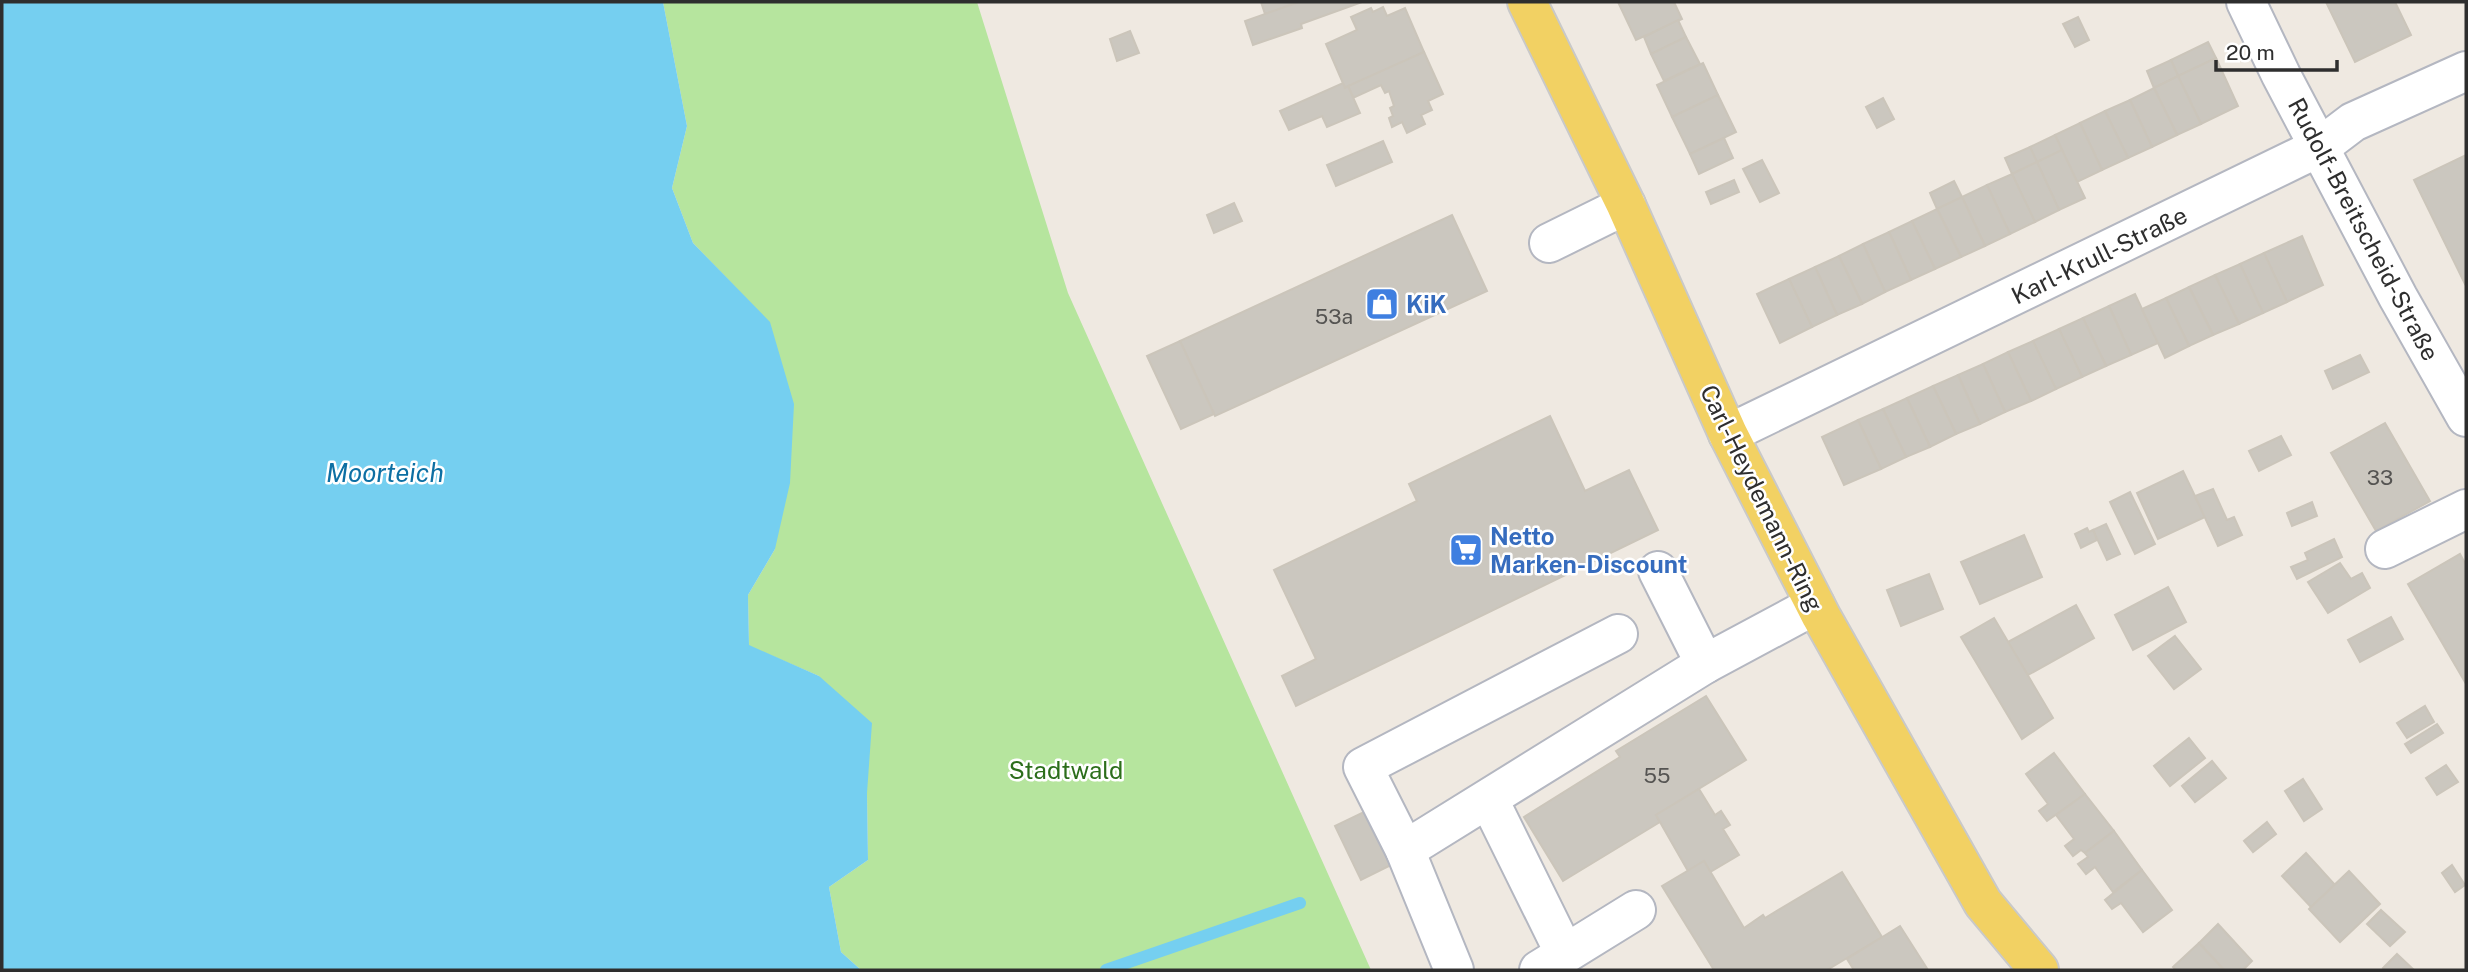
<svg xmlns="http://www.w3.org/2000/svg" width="2468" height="972" font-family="'Public Sans',sans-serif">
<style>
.green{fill:#b6e59e}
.water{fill:#75cff0}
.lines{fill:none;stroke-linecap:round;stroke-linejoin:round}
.stream{stroke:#75cff0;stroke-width:12}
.building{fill:#cbc7bf;stroke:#cbc5ba;stroke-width:2}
.minor-casing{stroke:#b4b7c1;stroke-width:42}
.major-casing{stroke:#c9c9c9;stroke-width:42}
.minor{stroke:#fff;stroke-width:38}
.major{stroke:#f2d163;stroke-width:38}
.labels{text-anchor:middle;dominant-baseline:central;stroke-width:5;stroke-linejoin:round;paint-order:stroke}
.number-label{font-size:21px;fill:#555452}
.street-label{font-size:24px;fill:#2e2e2e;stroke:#fff}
.shop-label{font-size:24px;font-weight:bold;fill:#366cbe;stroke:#fff;text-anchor:start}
.park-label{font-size:24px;fill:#2c6e1b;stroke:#fff}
.water-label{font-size:26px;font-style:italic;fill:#0d6fa3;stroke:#fff}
</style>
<rect width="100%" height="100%" fill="#efe9e1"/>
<polygon class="green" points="663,2 977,2 1068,293 1371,970 861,970 841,952 829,887 868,860 867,793 819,676 749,646 748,595 775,549 770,323 693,243 672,188 687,126"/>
<polygon class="water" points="2,2 663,2 687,126 672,188 693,243 770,322 794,404 790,483 775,549 748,595 749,645 819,676 872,723 867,793 868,860 829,887 841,952 861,970 2,970"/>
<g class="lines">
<polyline class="stream" points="1106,970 1300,903"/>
</g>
<g class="building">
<polygon points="1261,2 1299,2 1265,14"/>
<polygon points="1299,2 1362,2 1301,24 1302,28 1253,45 1245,21"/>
<polygon points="1618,2 1674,2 1682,19 1636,40"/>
<polygon points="2326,2 2395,2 2411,35 2355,62"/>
<polygon points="1383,7 1387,16 1405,8 1424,52 1345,88 1326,44 1357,30 1351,17 1371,8 1373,12"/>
<polygon points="2078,17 2089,40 2075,47 2063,24"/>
<polygon points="1678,20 1686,37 1651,54 1644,37"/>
<polygon points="1130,31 1139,53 1117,61 1110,39"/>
<polygon points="1686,37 1700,64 1664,81 1651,54"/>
<polygon points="2208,42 2216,58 2178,76 2171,60"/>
<polygon points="1424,52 1443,94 1428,101 1432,110 1421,115 1425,124 1407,133 1402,122 1392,127 1389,118 1393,116 1390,108 1394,106 1389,91 1385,93 1381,85 1353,98 1348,86"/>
<polygon points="2216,58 2238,106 2201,124 2178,76"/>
<polygon points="2171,60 2178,76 2154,88 2147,71"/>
<polygon points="1703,63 1718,95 1672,117 1657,85"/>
<polygon points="2178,76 2201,124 2177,135 2154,88"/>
<polygon points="1343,83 1345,88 1348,86 1360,113 1327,127 1322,116 1289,130 1280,111"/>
<polygon points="2154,88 2177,135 2152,147 2130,100"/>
<polygon points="1718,95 1736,132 1690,154 1672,117"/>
<polygon points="1883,98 1894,119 1877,128 1866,107"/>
<polygon points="2130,100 2152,147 2128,158 2105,111"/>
<polygon points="2105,111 2128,158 2102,170 2080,123"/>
<polygon points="2080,123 2102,170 2077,182 2055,135"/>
<polygon points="2055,135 2062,150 2037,162 2030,147"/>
<polygon points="1724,138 1733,158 1699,174 1690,154"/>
<polygon points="1383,141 1392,162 1336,186 1327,165"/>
<polygon points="2030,147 2037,162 2012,174 2005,158"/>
<polygon points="2062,150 2085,198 2059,210 2037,162"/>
<polygon points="2466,155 2466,283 2465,284 2414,180"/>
<polygon points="1762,160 1779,193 1760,202 1743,169"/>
<polygon points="2037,162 2059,210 2035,222 2012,174"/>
<polygon points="2012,174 2035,222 2010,234 1987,185"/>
<polygon points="1734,180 1739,192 1711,204 1706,192"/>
<polygon points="1954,181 1962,197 1937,209 1930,193"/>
<polygon points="1987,185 2010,234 1985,246 1962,197"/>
<polygon points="1962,197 1985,246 1961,257 1937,209"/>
<polygon points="1234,203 1242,221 1214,233 1207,215"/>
<polygon points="1937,209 1961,257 1935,269 1912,221"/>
<polygon points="1452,215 1487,291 1215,416 1180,341"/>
<polygon points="1912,221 1935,269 1911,280 1889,232"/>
<polygon points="1889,232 1911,280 1885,292 1863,244"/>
<polygon points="2302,236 2323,285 2287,302 2264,253"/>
<polygon points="1863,244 1885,292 1862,304 1839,256"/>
<polygon points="2264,253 2287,302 2263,313 2240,264"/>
<polygon points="1839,256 1862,304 1837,315 1815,267"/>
<polygon points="2240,264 2263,313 2239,324 2215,275"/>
<polygon points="1815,267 1837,315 1812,327 1789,279"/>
<polygon points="2215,275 2239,324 2213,335 2189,287"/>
<polygon points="1789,279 1812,327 1780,343 1757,294"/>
<polygon points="2189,287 2213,335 2189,346 2166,298"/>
<polygon points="2135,294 2158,343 2131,355 2109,306"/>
<polygon points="2166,298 2189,346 2165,358 2142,309"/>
<polygon points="2109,306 2131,355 2106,366 2083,318"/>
<polygon points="2083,318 2106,366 2082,377 2059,329"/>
<polygon points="2059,329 2082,377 2056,389 2033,341"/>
<polygon points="1180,341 1214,414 1181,429 1147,356"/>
<polygon points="2033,341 2056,389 2031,401 2008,352"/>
<polygon points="2008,352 2031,401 2005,412 1983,364"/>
<polygon points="2360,355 2369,372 2333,389 2325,371"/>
<polygon points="1983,364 2005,412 1980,424 1958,375"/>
<polygon points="1958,375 1980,424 1956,434 1933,386"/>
<polygon points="1933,386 1956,434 1930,447 1907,398"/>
<polygon points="1907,398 1930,447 1906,457 1883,409"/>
<polygon points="1883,409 1906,457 1881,469 1858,420"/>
<polygon points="1550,416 1585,491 1629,470 1658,530 1296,706 1282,676 1316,659 1274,570 1417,501 1409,484"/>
<polygon points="1858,420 1881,469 1844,485 1822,437"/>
<polygon points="2385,423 2430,501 2376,531 2331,453"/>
<polygon points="2281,436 2291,455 2259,471 2249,451"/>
<polygon points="2183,471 2205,517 2158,539 2137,493"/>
<polygon points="2213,489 2227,520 2234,517 2242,535 2218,546 2195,496"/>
<polygon points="2130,492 2155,544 2135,554 2110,502"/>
<polygon points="2312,502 2317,516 2292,526 2287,513"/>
<polygon points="2106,524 2120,554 2107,560 2093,530"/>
<polygon points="2087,528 2089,532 2093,530 2097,540 2081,548 2075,534"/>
<polygon points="2024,535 2042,577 1980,604 1961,562"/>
<polygon points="2334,539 2342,557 2297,579 2291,567 2308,560 2305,553"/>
<polygon points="2460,554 2466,565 2465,682 2408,584"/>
<polygon points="2340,563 2351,579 2362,573 2370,588 2328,613 2308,582"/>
<polygon points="1929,574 1943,609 1901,626 1887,590"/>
<polygon points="2168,587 2186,622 2133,650 2115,615"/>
<polygon points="2076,605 2094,638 2028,675 2008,642"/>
<polygon points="2391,617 2403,639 2360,662 2348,640"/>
<polygon points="1994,618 2053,718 2022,739 1961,637"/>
<polygon points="2175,636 2201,669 2174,689 2148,656"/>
<polygon points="1706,696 1746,760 1656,815 1660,822 1563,881 1524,817 1620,757 1616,751"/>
<polygon points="2425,706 2434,722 2407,738 2397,723"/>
<polygon points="2437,724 2443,733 2411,753 2405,744"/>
<polygon points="2189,738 2205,758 2170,786 2154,766"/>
<polygon points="2054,753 2085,794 2047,821 2039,811 2048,804 2026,774"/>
<polygon points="2212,761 2226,778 2195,802 2182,786"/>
<polygon points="2446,765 2458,782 2437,795 2426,778"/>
<polygon points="2303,779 2322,809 2304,821 2285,791"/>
<polygon points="1699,789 1715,815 1721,811 1730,825 1723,829 1739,855 1710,872 1704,861 1688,871 1656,815"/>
<polygon points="2085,794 2114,831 2085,853 2081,850 2073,856 2065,846 2074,839 2056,815"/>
<polygon points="1368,810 1393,864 1361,880 1335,826"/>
<polygon points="2267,822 2276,834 2253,852 2244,841"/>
<polygon points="2114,831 2142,870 2113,892 2095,867 2086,874 2078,864 2088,857 2085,853"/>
<polygon points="2306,853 2335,885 2311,907 2282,876"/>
<polygon points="1704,861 1744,928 1763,915 1765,918 1842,872 1882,937 1827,970 1714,970 1662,886"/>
<polygon points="2452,865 2465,885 2455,892 2442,873"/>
<polygon points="2142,870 2172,910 2143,932 2121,903 2112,909 2105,900"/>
<polygon points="2349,871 2380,904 2340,942 2309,909"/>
<polygon points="2381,910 2405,932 2390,946 2367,924"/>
<polygon points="2218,924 2252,961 2243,970 2224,970 2199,943"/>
<polygon points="1900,926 1928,970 1854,970 1847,959"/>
<polygon points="2199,943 2224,970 2176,970 2173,967"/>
<polygon points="2397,954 2414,970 2385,970 2383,968"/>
</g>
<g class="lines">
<defs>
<g id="minor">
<polyline points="2246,2 2281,75 2398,297 2466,417"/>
<polyline points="1549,243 1626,205"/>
<polyline points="1728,434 2297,158 2320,147 2353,122 2466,71"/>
<polyline points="2385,549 2466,509"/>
<polyline points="1658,571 1705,664"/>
<polyline points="1489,800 1565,954"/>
<polyline points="1405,850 1705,664 1815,605"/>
<polyline points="1454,970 1405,850 1363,767 1618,634"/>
<polyline points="1539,970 1636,910"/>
</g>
<polyline id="major" points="1527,2 1626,205 1728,434 1821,616 1983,903 2039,970"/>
</defs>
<use href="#minor" class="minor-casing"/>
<use href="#major" class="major-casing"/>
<use href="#minor" class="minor"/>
<use href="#major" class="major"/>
</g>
<defs>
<symbol id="shop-square" viewBox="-11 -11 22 22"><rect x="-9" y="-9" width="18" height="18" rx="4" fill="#3f7fe0" stroke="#fff"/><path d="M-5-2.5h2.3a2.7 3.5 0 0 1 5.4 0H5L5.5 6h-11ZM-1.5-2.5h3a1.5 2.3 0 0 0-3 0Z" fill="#fff"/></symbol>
<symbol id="supermarket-square" viewBox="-11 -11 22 22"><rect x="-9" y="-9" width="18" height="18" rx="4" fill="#3f7fe0" stroke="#fff"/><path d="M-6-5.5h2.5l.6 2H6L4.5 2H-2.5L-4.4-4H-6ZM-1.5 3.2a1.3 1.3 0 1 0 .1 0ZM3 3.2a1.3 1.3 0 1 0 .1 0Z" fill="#fff"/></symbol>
</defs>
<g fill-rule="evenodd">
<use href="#shop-square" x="1363" y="285" width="38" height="38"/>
<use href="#supermarket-square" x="1447" y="531" width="38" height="38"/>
</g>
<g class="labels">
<g class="number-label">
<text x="1334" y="316">53a</text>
<text x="2380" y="477">33</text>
<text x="1657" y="775">55</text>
</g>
<g class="street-label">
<text transform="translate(2364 229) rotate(62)">Rudolf-Breitscheid-Straße</text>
<text transform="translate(2099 255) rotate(-26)">Karl-Krull-Straße</text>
<text transform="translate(1762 498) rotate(64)">Carl-Heydemann-Ring</text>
</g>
<g class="shop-label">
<text x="1406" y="304">KiK</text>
<text x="1490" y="536">Netto<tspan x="1490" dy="28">Marken-Discount</tspan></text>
</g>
<g class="park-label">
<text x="1066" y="770">Stadtwald</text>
</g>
<g class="water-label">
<text x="385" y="472">Moorteich</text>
</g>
</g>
<rect width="2468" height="972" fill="none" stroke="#2e2e2e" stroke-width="7"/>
<path d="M2216 60v10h121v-10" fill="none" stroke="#2e2e2e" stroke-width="3.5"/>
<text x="2226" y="60" font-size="21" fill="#2e2e2e" stroke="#ffffff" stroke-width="5" paint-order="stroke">20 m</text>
</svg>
